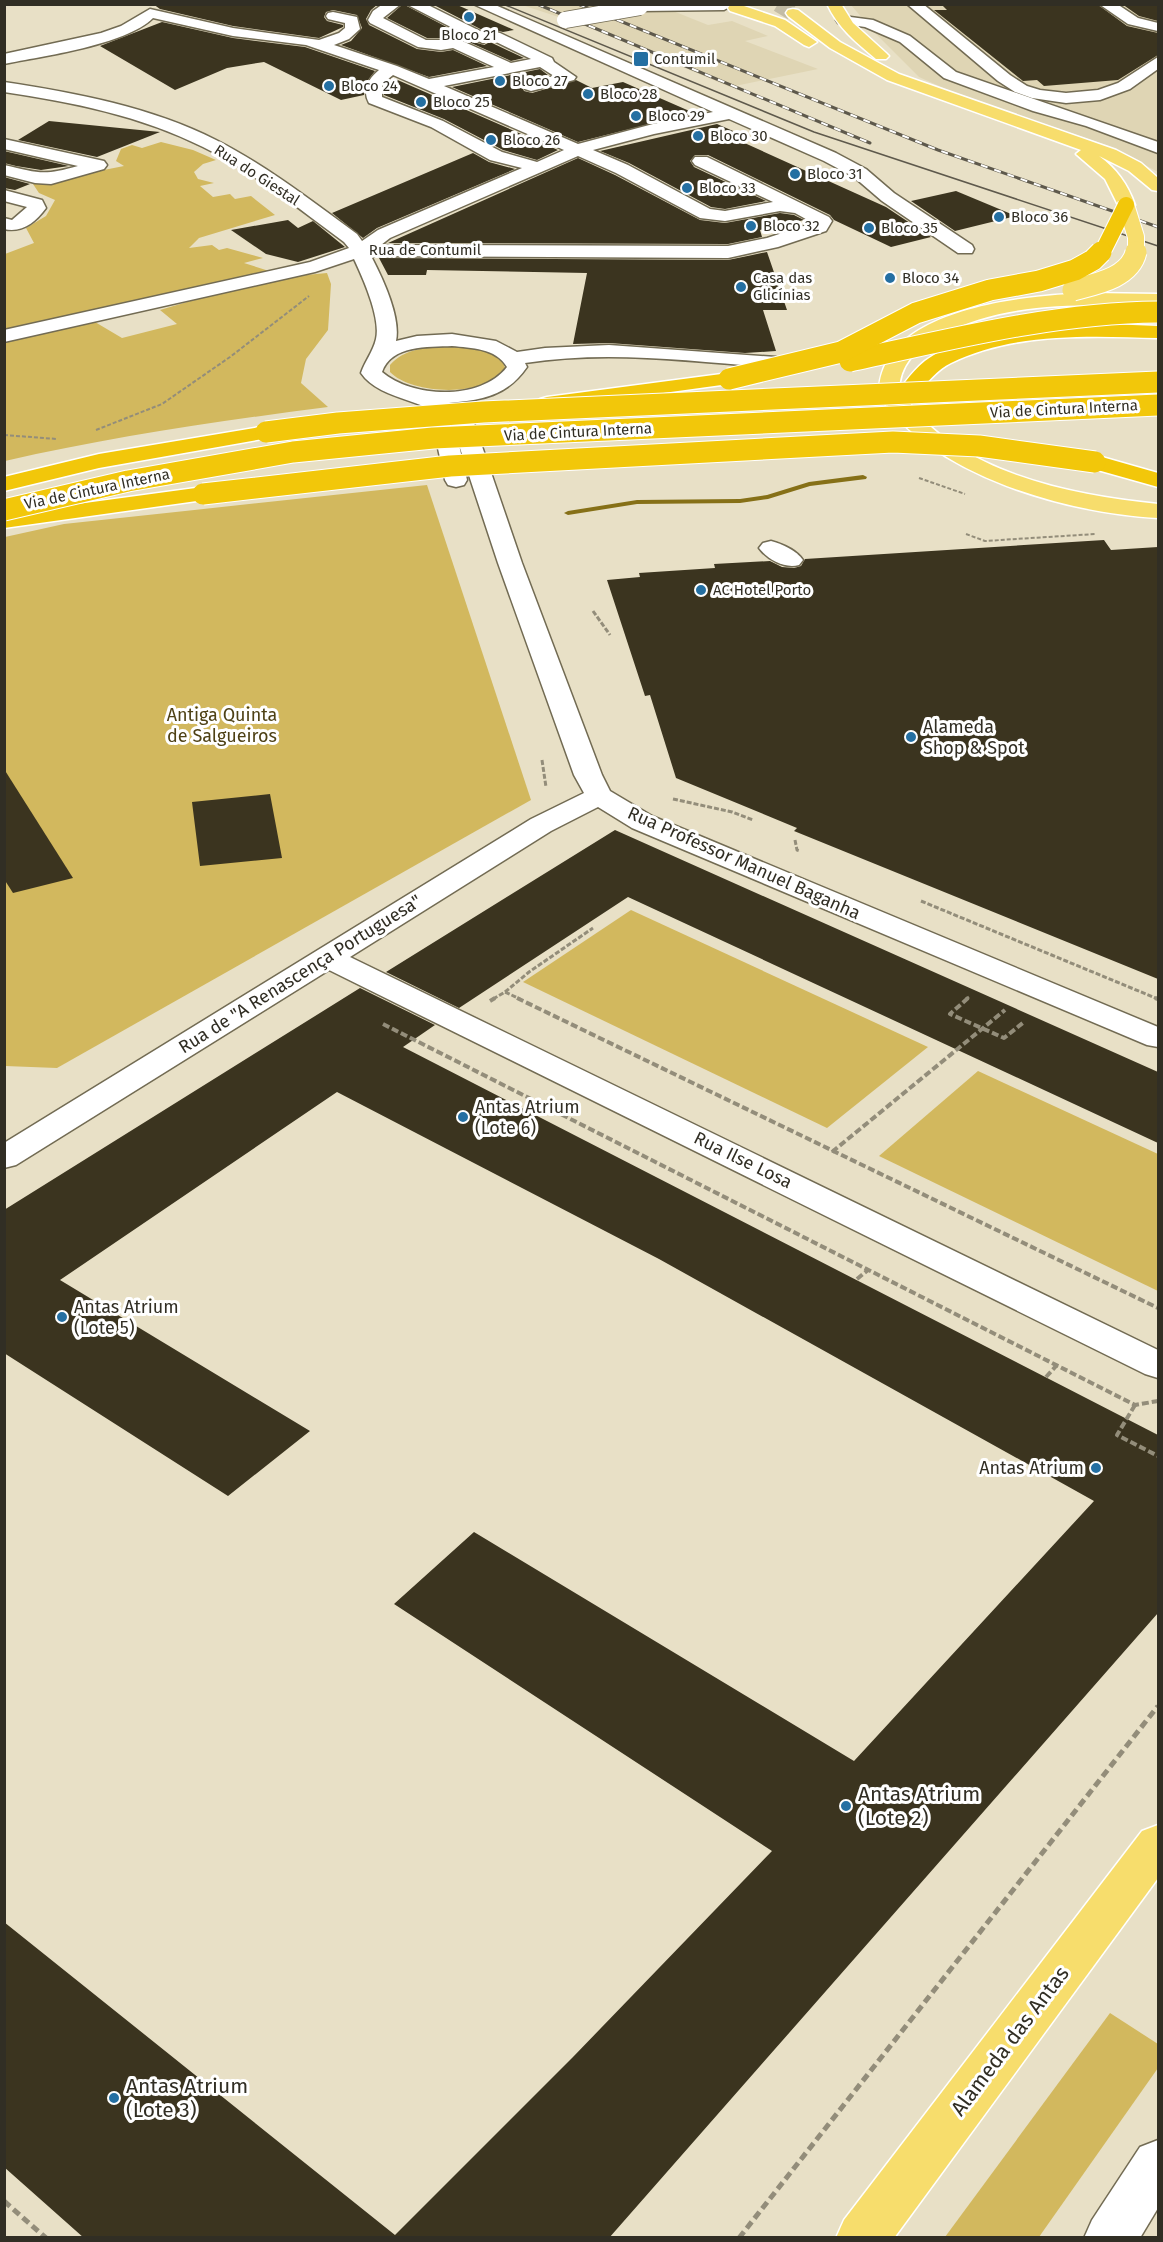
<svg xmlns="http://www.w3.org/2000/svg" width="1163" height="2242" font-family="'Fira Sans',sans-serif">
<style>
.built{fill:#dfd5b4}
.green{fill:#d2b85e}
.lines{fill:none;stroke-linecap:round;stroke-linejoin:round}
.stream{fill:#867017;fill-rule:evenodd}
.building{fill:#3b341f}
.major-tunnel{stroke:#c3bca6;stroke-width:16;stroke-dasharray:16 8;stroke-linecap:butt}
.minor-casing{stroke:#726b53;stroke-width:3}
.major-casing{stroke:#fff;stroke-width:3}
.highway-casing{stroke:#fff;stroke-width:3}
.path-far3{stroke:#938d7a;stroke-width:2;stroke-dasharray:4 2;stroke-linecap:butt}
.path-far2{stroke:#938d7a;stroke-width:3;stroke-dasharray:5 2;stroke-linecap:butt}
.path-far1{stroke:#938d7a;stroke-width:4;stroke-dasharray:7 3;stroke-linecap:butt}
.path{stroke:#938d7a;stroke-width:5;stroke-dasharray:8 4.5;stroke-linecap:butt}
.minor{fill:#fff;fill-rule:evenodd}
.major{fill:#f7dd6c;fill-rule:evenodd}
.highway{fill:#f2c70a;fill-rule:evenodd}
.tram{stroke:#5e594c;stroke-width:1.5}
.rail-casing{stroke:#5e594c;stroke-width:3}
.rail{stroke:#fff;stroke-width:2;stroke-dasharray:7;stroke-linecap:butt}
.minor-bridge-casing{stroke:#726b53;stroke-width:18;stroke-linecap:butt}
.major-bridge-far1-casing{stroke:#fff;stroke-width:18;stroke-linecap:butt}
.major-bridge-casing{stroke:#fff;stroke-width:23;stroke-linecap:butt}
.highway-bridge-far1-casing{stroke:#fff;stroke-width:18;stroke-linecap:butt}
.highway-bridge-casing{stroke:#fff;stroke-width:23;stroke-linecap:butt}
.minor-bridge{stroke:#fff;stroke-width:16}
.major-bridge-far1{stroke:#f7dd6c;stroke-width:16}
.major-bridge{stroke:#f7dd6c;stroke-width:21}
.highway-bridge-far1{stroke:#f2c70a;stroke-width:16}
.highway-bridge{stroke:#f2c70a;stroke-width:21}
.poi-dot{fill:#246fa2;stroke:#fff;stroke-width:2}
.labels{text-anchor:middle;dominant-baseline:central;stroke-width:6;stroke-linejoin:round;paint-order:stroke}
.far-poi-label{font-size:15px;fill:#312e24;stroke:#fff;text-anchor:start}
.far-street-label{font-size:15px;fill:#312e24;stroke:#fff}
.park-label{font-size:18px;fill:#4e4115;stroke:#fff}
.poi-label{font-size:18px;fill:#312e24;stroke:#fff;text-anchor:start}
.street-label{font-size:18px;fill:#312e24;stroke:#fff}
.near-poi-label{font-size:21px;fill:#312e24;stroke:#fff;text-anchor:start}
.near-street-label{font-size:21px;fill:#312e24;stroke:#fff}
</style>
<rect width="100%" height="100%" fill="#e8e0c6"/>
<g class="built">
<polygon points="522,5 658,5 708,25 732,21 768,36 745,41 818,69 730,87 583,25"/>
<polygon points="851,5 1158,5 1158,172 1109,146 957,94 919,77 875,33"/>
</g>
<g class="green">
<polygon points="161,142 193,150 216,160 203,164 194,172 198,179 214,183 200,186 213,197 230,194 235,199 251,196 275,215 199,238 189,248 212,245 219,250 227,248 263,258 244,263 269,271 18,330 5,331 5,254 34,243 26,228 46,216 55,200 39,193 33,184 124,166 116,161 121,149 132,145 142,148"/>
<path d="M327 273 331 284 328 330 306 359 301 383 328 407C219 421 111 437 5 461L4 343 95 322 122 338 177 324 160 310C214 294 270 277 327 273Z"/>
<path d="M444 346C464 346 499 345 505 368 488 398 412 395 390 372V365C404 349 424 348 444 346Z"/>
<polygon points="427,485 531,800 57,1068 5,1066 5,537 64,524"/>
<polygon points="631,910 928,1047 827,1128 523,982"/>
<polygon points="978,1071 1158,1154 1158,1291 879,1156"/>
<polygon points="1110,2013 1158,2044 1158,2068 1039,2237 945,2237"/>
</g>
<g class="lines">
<polygon class="stream" points="863,475 867,477 866,479 810,486 768,499 740,503 637,504 568,515 564,513 568,511 637,500 740,499 767,495 809,482"/>
</g>
<g class="building">
<polygon points="153,4 378,4 371,10 366,19 369,25 417,49 441,52 453,50 487,66 429,77 341,45 351,41 362,28 357,15 333,10 326,12 324,17 327,21 343,25 343,27 319,38 233,26 160,9"/>
<polygon points="403,4 477,43 484,45 490,42 524,58 511,61 460,38 427,38 387,18"/>
<polygon points="432,4 455,4 514,30 503,32 495,30 488,33"/>
<polygon points="941,4 1097,4 1127,26 1158,33 1158,55 1118,80 1044,86 1037,80 1023,81 934,10 947,10"/>
<polygon points="1122,4 1158,4 1158,21 1139,16"/>
<polygon points="162,22 233,38 305,47 375,71 365,84 364,95 341,100 264,62 227,68 175,90 100,46"/>
<polygon points="540,69 548,75 524,81 521,85 524,91 532,93 576,80 592,88 623,82 694,113 578,142 452,87"/>
<polygon points="393,78 558,150 537,160 503,150 444,119 384,95 384,85"/>
<polygon points="49,121 160,132 97,157 18,140"/>
<polygon points="717,124 740,134 729,136 886,207 931,237 891,247 834,220 830,215 708,155 695,155 690,161 694,167 766,201 725,209 711,207 629,163 600,151"/>
<polygon points="4,151 69,166 41,170 16,166 4,163"/>
<polygon points="473,153 489,162 515,169 377,228 363,238 332,213"/>
<polygon points="578,158 615,175 700,220 725,223 780,213 794,215 804,220 760,230 762,237 728,244 388,243"/>
<polygon points="4,177 30,184 15,190 4,188"/>
<polygon points="956,191 1016,216 955,231 911,201"/>
<polygon points="288,220 298,228 313,221 345,247 298,262 266,254 231,230"/>
<polygon points="767,252 787,310 763,310 776,351 745,353 609,343 573,344 587,273 427,270 426,275 388,275 379,258 728,260"/>
<polygon points="1104,540 1111,550 1158,547 1158,979 794,831 797,828 676,778 650,695 645,696 607,580 640,577 639,573 715,568 714,564 770,561 782,567 794,568 801,566 805,559"/>
<polygon points="4,769 73,878 13,893 4,879"/>
<polygon points="270,794 282,858 200,866 192,802"/>
<polygon points="615,830 1158,1072 1158,1143 628,897 459,1008 386,972"/>
<polygon points="360,988 435,1025 403,1047 1158,1435 1158,1613 609,2238 84,2238 4,2167 4,1922 395,2235 573,2057 772,1851 394,1604 474,1532 854,1761 1094,1501 659,1259 337,1092 60,1280 310,1431 228,1496 4,1353 4,1210"/>
</g>
<g class="lines">
<polyline class="major-tunnel" points="778,4 793,13"/>
<defs>
<g id="minor">
<path d="M383 4H401L383 18 426 40H460L511 63 531 59 490 39 483 43 478 41 406 4H426L488 35 495 32 500 33 552 58 554 62 576 77 574 80 531 91 525 89 523 86 525 83 554 76 540 67 444 86 578 144 653 124 713 112 473 4H493L836 153 866 169 894 193 972 245 974 249 972 253H958L882 201 854 177 824 161 729 119 654 134 593 150 628 165 710 209 725 211 773 202 695 165 692 161 695 157H707L829 217 832 221 826 231 778 247 728 258 371 256C382 277 401 317 396 341L417 336 452 334 496 341 517 352 545 348 609 345 776 357 779 361 776 365 769 367C688 361 606 350 525 363L527 367C507 396 483 400 449 403L474 423 522 563 602 775 610 791 652 816 1158 1027V1047L1147 1045 632 828 598 807 551 831 350 957 1158 1350V1378L1145 1374 329 970 16 1165 4 1168V1143L531 819 584 793 574 775 498 563 459 445 467 480 464 485 456 487 448 485 445 480 437 444 449 430 454 429C439 399 381 403 361 373 365 361 373 352 376 339 381 318 363 278 354 259L315 272 4 342V330L310 262 349 248 344 242C299 209 254 172 203 147 141 116 72 102 4 92V82C76 93 151 107 216 140 267 166 312 201 357 234L362 241 378 230 522 168 490 160 431 127 369 103C362 90 368 79 379 70L306 45 233 36 153 18C126 45 43 56 4 64V54L101 33 121 26 150 9 233 28 319 40 339 33 345 28V23L328 19 326 16 328 13 333 12 357 17 360 29 349 39 334 45 397 66 429 79 494 67 453 48 441 50 418 47 370 23 368 20 373 11ZM393 75 564 150 537 162 502 152 443 121 382 97V84ZM578 156 616 173 700 218 725 221 780 211 795 213 813 223 767 238 728 246 381 245 390 238ZM452 346C471 348 496 348 507 367 481 401 412 398 382 372 391 345 428 347 452 346Z"/>
<polygon points="634,4 730,4 731,6 724,10 640,11 635,10 633,7"/>
<polygon points="907,4 923,4 1010,75 1027,86 1040,90 1066,93 1098,90 1118,83 1158,57 1158,69 1130,89 1100,100 1066,103 1032,98 1015,92 998,81"/>
<polygon points="1099,4 1117,4 1138,18 1158,23 1158,31 1128,24"/>
<polygon points="843,16 873,20 910,36 956,72 1158,142 1158,153 1086,126 1033,111 944,78 900,42 865,27 838,23 836,20 838,17"/>
<path d="M4 139 104 161 107 165 104 169 51 184 35 183 4 175V165C39 173 43 176 78 166L4 149Z"/>
<path d="M4 190 42 200 46 208C35 223 22 233 4 229V218L12 220 27 207 4 201Z"/>
<path d="M771 541C782 544 796 550 803 560L799 565C785 569 768 560 759 548L763 543Z"/>
<polygon points="1158,2140 1158,2208 1140,2238 1084,2238 1092,2220 1140,2147"/>
</g>
<g id="major">
<polygon points="738,4 785,20 817,42 809,47 804,45 775,26 730,11 728,8 730,5"/>
<path d="M827 4H841L853 23 886 53 889 56 886 59H876C857 43 838 28 827 4Z"/>
<path d="M793 9 798 10 840 42 899 74 1116 150 1141 163 1158 178V191L1152 190 1129 171 1099 156C1116 168 1128 185 1135 205L1132 209H1120L1105 179 1076 154 1081 150 887 80 830 48 788 16 786 13 788 10Z"/>
<path d="M1092 293 1158 294V306C1084 305 1009 300 941 335 916 348 898 365 899 395 916 413 933 431 953 444 1013 483 1089 497 1158 504V518C1066 513 934 476 879 396 876 307 1029 295 1092 293Z"/>
<polygon points="1158,1825 1158,1878 894,2238 836,2238 844,2220 1142,1831"/>
</g>
<g id="highway">
<path d="M1107 324 1158 326V338C1090 336 1014 332 951 363 937 370 927 382 918 394 914 399 909 409 904 412 899 414 895 413 891 411L887 407C899 391 910 373 925 361 968 329 1055 326 1107 324Z"/>
<polygon points="729,373 736,375 739,379 736,383 547,409 540,407 536,403 540,399 547,397"/>
<polygon points="266,426 274,427 277,432 274,437 99,468 4,491 4,477 99,454"/>
<polygon points="1095,455 1158,473 1158,487 1087,467 1084,462 1087,457"/>
<polygon points="203,487 211,489 214,494 211,499 4,528 4,514"/>
</g>
</defs>
<use href="#minor" class="minor-casing"/>
<use href="#major" class="major-casing"/>
<use href="#highway" class="highway-casing"/>
<g class="path-far3">
<polyline points="96,430 162,404 230,357 309,296"/>
<polyline points="4,435 57,439"/>
<polyline points="919,478 965,494"/>
<polyline points="966,534 985,541 1095,534"/>
</g>
<g class="path-far2">
<polyline points="593,611 610,635"/>
<polyline points="542,760 546,787"/>
<polyline points="673,799 732,812 753,820"/>
<polyline points="795,840 797,850 800,851"/>
<polyline points="921,901 1158,999"/>
<polyline points="505,992 529,972 593,928"/>
<polyline points="493,999 505,992 520,999"/>
<polyline points="966,999 969,997"/>
</g>
<g class="path-far1">
<polyline points="517,998 1158,1308"/>
<polyline points="968,998 950,1014 1004,1038 1024,1022"/>
<polyline points="1155,998 1158,999"/>
<polyline points="490,1001 495,998"/>
<polyline points="383,1024 1135,1405 1158,1401"/>
<polyline points="832,1152 1005,1010"/>
<polyline points="857,1279 868,1270"/>
<polyline points="1046,1377 1057,1365"/>
<polyline points="1135,1405 1117,1435 1158,1456"/>
</g>
<g class="path">
<polyline points="4,2201 46,2238"/>
<polyline points="739,2238 1158,1706"/>
</g>
<use href="#minor" class="minor"/>
<use href="#major" class="major"/>
<use href="#highway" class="highway"/>
<polyline class="tram" points="503,4 814,132 1158,246"/>
<defs>
<g id="rail">
<polyline points="537,4 870,143"/>
<polyline points="578,4 938,150 1158,227"/>
</g>
</defs>
<use href="#rail" class="rail-casing"/>
<use href="#rail" class="rail"/>
<defs>
<polyline id="minor-bridge" points="565,20 640,7"/>
<polyline id="major-bridge-far1" points="1126,205 1136,237 1136,253"/>
<path id="major-bridge" d="M1073 290C1096 284 1130 278 1136 252"/>
<polyline id="highway-bridge-far1" points="1099,253 1105,247 1126,205"/>
<g id="highway-bridge">
<path d="M850 361C952 339 1053 313 1158 312"/>
<polyline points="729,379 841,352 916,313 990,290 1039,281 1075,270 1093,260 1101,252"/>
<polyline points="266,432 338,423 483,412 1158,382"/>
<polyline points="203,494 450,466 893,442 979,446 1095,462"/>
<polyline points="4,510 128,481 293,452 433,438 1158,405"/>
</g>
</defs>
<use href="#minor-bridge" class="minor-bridge-casing"/>
<use href="#major-bridge-far1" class="major-bridge-far1-casing"/>
<use href="#major-bridge" class="major-bridge-casing"/>
<use href="#highway-bridge-far1" class="highway-bridge-far1-casing"/>
<use href="#highway-bridge" class="highway-bridge-casing"/>
<use href="#minor-bridge" class="minor-bridge"/>
<use href="#major-bridge-far1" class="major-bridge-far1"/>
<use href="#major-bridge" class="major-bridge"/>
<use href="#highway-bridge-far1" class="highway-bridge-far1"/>
<use href="#highway-bridge" class="highway-bridge"/>
</g>
<g class="poi-dot">
<circle cx="469" cy="17" r="6"/>
<rect x="633" y="51" width="16" height="16" rx="3"/>
<circle cx="500" cy="81" r="6"/>
<circle cx="329" cy="86" r="6"/>
<circle cx="588" cy="94" r="6"/>
<circle cx="421" cy="102" r="6"/>
<circle cx="636" cy="116" r="6"/>
<circle cx="698" cy="136" r="6"/>
<circle cx="491" cy="140" r="6"/>
<circle cx="795" cy="174" r="6"/>
<circle cx="687" cy="188" r="6"/>
<circle cx="999" cy="217" r="6"/>
<circle cx="751" cy="226" r="6"/>
<circle cx="869" cy="228" r="6"/>
<circle cx="890" cy="278" r="6"/>
<circle cx="741" cy="287" r="6"/>
<circle cx="701" cy="590" r="6"/>
<circle cx="911" cy="737" r="6"/>
<circle cx="463" cy="1117" r="6"/>
<circle cx="62" cy="1317" r="6"/>
<circle cx="1096" cy="1468" r="6"/>
<circle cx="846" cy="1806" r="6"/>
<circle cx="114" cy="2098" r="6"/>
</g>
<g class="labels">
<g class="far-poi-label">
<text x="469" y="35" text-anchor="middle">Bloco 21</text>
<text x="654" y="59">Contumil</text>
<text x="512" y="81">Bloco 27</text>
<text x="341" y="86">Bloco 24</text>
<text x="600" y="94">Bloco 28</text>
<text x="433" y="102">Bloco 25</text>
<text x="648" y="116">Bloco 29</text>
<text x="710" y="136">Bloco 30</text>
<text x="503" y="140">Bloco 26</text>
<text x="807" y="174">Bloco 31</text>
<text x="699" y="188">Bloco 33</text>
<text x="1011" y="217">Bloco 36</text>
<text x="763" y="226">Bloco 32</text>
<text x="881" y="228">Bloco 35</text>
<text x="753" y="278">Casa das<tspan x="753" dy="17">Glicínias</tspan></text>
<text x="902" y="278">Bloco 34</text>
<text x="713" y="590">AC Hotel Porto</text>
</g>
<g class="far-street-label">
<text transform="translate(257 175) rotate(33)">Rua do Giestal</text>
<text x="425" y="250">Rua de Contumil</text>
<text transform="translate(1064 409) rotate(-3)">Via de Cintura Interna</text>
<text transform="translate(578 432) rotate(-3)">Via de Cintura Interna</text>
<text transform="translate(97 489) rotate(-12)">Via de Cintura Interna</text>
</g>
<g class="park-label">
<text x="222" y="715">Antiga Quinta<tspan x="222" dy="21">de Salgueiros</tspan></text>
</g>
<g class="poi-label">
<text x="923" y="727">Alameda<tspan x="923" dy="21">Shop &amp; Spot</tspan></text>
<text x="475" y="1107">Antas Atrium<tspan x="475" dy="21">(Lote 6)</tspan></text>
<text x="74" y="1307">Antas Atrium<tspan x="74" dy="21">(Lote 5)</tspan></text>
<text x="1084" y="1468" text-anchor="end">Antas Atrium</text>
</g>
<g class="street-label">
<text transform="translate(744 863) rotate(24)">Rua Professor Manuel Baganha</text>
<text transform="translate(300 974) rotate(-32)">Rua de "A Renascença Portuguesa"</text>
<text transform="translate(743 1160) rotate(26)">Rua Ilse Losa</text>
</g>
<g class="near-poi-label">
<text x="858" y="1794">Antas Atrium<tspan x="858" dy="24">(Lote 2)</tspan></text>
<text x="126" y="2086">Antas Atrium<tspan x="126" dy="24">(Lote 3)</tspan></text>
</g>
<g class="near-street-label">
<text transform="translate(1010 2041) rotate(-53)">Alameda das Antas</text>
</g>
</g>
<rect width="1163" height="2242" fill="none" stroke="#312e24" stroke-width="12"/>
</svg>
